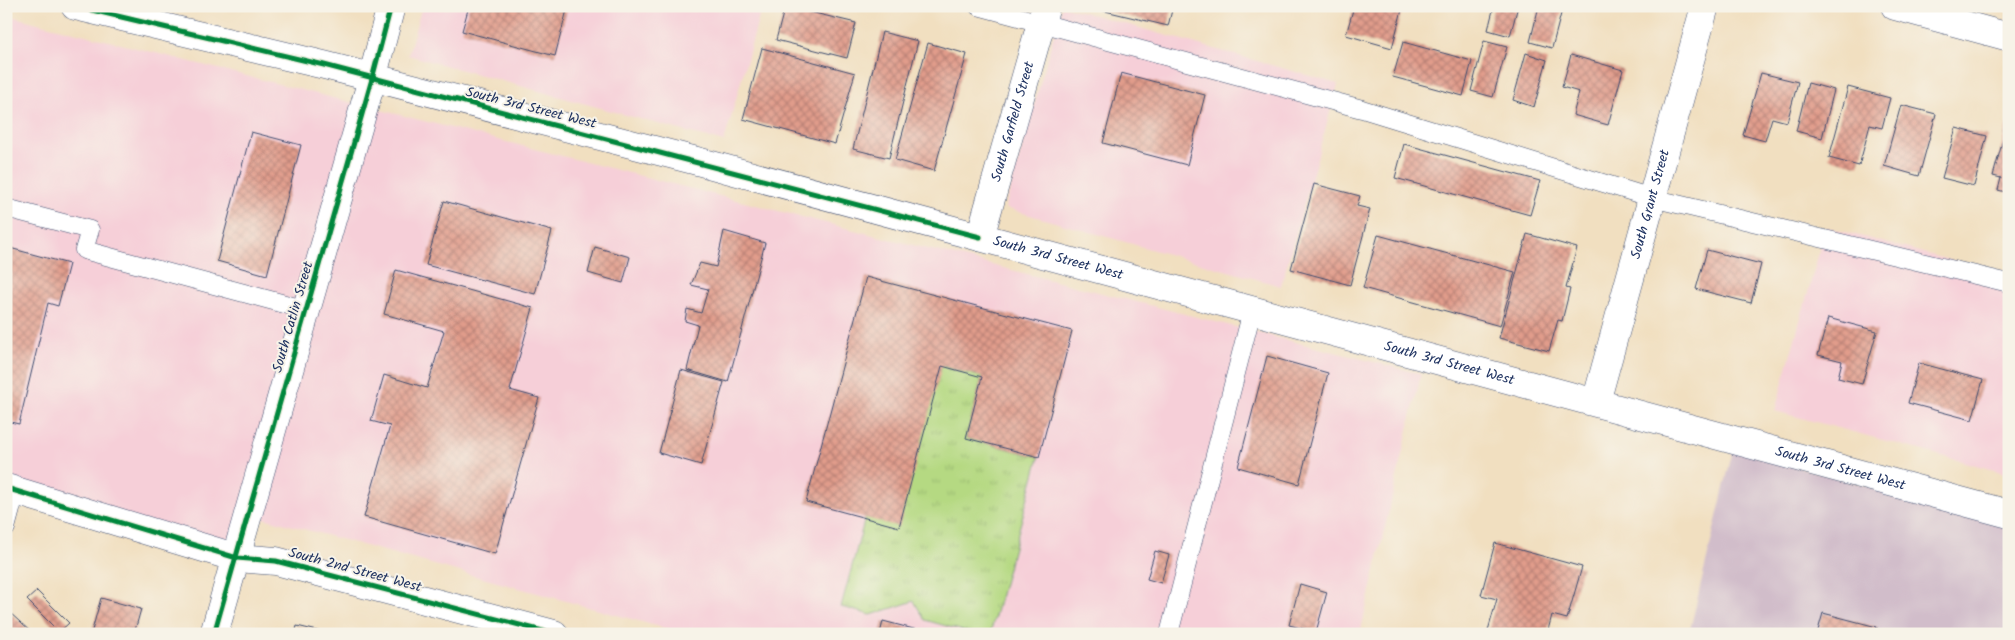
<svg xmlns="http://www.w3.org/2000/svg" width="2015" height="640" font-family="Kalam,sans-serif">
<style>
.built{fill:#f6cfd8}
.industrial{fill:#d1bdca}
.grass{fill:url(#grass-tufts);stroke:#688470}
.building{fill:url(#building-cross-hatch)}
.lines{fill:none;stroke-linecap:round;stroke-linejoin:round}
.service-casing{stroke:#3b496d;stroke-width:19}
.minor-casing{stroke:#3b496d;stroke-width:29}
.secondary-casing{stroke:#3b496d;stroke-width:29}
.service{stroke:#fff;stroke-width:18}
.minor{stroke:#fff;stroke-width:28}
.secondary{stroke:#fff;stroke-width:28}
.cycleway-casing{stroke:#f7f3e8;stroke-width:8}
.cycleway{stroke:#00873e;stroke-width:5}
.labels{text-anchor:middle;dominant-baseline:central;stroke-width:4;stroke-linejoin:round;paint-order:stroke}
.street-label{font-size:14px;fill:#1b2f5e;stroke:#f7f3e8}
</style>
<defs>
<pattern id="grass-tufts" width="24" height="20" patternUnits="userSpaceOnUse" patternTransform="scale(1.25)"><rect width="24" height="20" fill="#b5d982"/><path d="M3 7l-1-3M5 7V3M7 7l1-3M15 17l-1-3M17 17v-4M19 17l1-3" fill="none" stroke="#9bbb73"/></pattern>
<pattern id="building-cross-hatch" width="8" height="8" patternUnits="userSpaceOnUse" patternTransform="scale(1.25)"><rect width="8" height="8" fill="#e19c8b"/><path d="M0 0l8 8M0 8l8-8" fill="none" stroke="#b68075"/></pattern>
</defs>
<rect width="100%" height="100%" fill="#f7f3e8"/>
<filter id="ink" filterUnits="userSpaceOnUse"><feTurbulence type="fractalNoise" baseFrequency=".02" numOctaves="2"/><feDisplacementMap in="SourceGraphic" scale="10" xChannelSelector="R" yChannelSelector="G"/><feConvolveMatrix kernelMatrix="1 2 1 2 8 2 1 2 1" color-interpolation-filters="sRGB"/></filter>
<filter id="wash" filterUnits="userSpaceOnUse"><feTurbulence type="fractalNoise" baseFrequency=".0096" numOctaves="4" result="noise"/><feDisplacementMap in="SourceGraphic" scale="20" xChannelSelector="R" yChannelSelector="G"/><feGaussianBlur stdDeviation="1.12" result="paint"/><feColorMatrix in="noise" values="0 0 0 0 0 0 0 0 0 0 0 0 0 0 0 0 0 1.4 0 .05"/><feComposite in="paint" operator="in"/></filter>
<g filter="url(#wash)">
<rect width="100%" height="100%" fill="#f1dfc0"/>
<g class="built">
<polygon points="422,6 762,6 724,142 408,55"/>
<polygon points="1062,6 1338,84 1281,286 1005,208"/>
<polygon points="6,15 1421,374 1360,634 686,634 249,514 237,558 6,492"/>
<polygon points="1826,227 2009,276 2009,474 1775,411"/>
</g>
<polygon class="industrial" points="1733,450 2009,524 2009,634 1689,634"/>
<polygon class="grass" points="942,366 982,377 966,438 1039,457 990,634 974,634 925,620 914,601 871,615 841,607 865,518"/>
<g id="blocks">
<g class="building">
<polygon points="469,6 568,6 555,56 462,31"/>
<polygon points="785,6 856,23 847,58 776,40"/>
<polygon points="1102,6 1173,6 1168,26 1101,10"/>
<polygon points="1354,6 1403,6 1392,48 1346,35"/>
<polygon points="1494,6 1518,6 1510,36 1488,30"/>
<polygon points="1539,6 1563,6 1552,48 1530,42"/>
<polygon points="882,32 918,41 889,158 853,149"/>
<polygon points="1484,41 1507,47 1493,97 1471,91"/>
<polygon points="1403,42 1472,61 1463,96 1393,77"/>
<polygon points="928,43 967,54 934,171 895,160"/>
<polygon points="762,48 855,73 835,144 743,119"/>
<polygon points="1526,53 1547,60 1534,107 1513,100"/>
<polygon points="1571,55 1623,70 1608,125 1573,115 1579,92 1562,87"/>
<polygon points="1121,73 1205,95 1187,165 1103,143"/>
<polygon points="1761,73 1798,82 1787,122 1772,118 1765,141 1743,135"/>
<polygon points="1808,83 1834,90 1822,138 1796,131"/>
<polygon points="1848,87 1890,98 1882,128 1870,125 1859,166 1829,158"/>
<polygon points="1901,105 1936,114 1919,176 1884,166"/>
<polygon points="2008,122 2009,123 2009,193 1998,190 2001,178 1993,176"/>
<polygon points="1956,128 1987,136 1974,186 1942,178"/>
<polygon points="251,132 301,145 267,275 217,261"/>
<polygon points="1404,144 1540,181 1530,215 1395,178"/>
<polygon points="1314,184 1360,196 1357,206 1370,209 1350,285 1291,269"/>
<polygon points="444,201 552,231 535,294 426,265"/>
<polygon points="724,231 765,243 728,382 687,370 698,325 685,321 687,309 701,313 708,289 691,285 700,263 716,267"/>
<polygon points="1527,234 1577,248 1566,288 1570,289 1562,321 1558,320 1549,351 1499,338"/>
<polygon points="1378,235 1515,272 1500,326 1363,288"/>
<polygon points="6,247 69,264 58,306 48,303 19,424 6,421"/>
<polygon points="595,247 630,257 623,283 588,273"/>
<polygon points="1707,250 1761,264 1751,303 1696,289"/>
<polygon points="396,270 533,308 510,390 539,398 495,554 364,517 390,426 371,421 384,375 427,388 444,331 384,314"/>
<polygon points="866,277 1072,331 1039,457 966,438 982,377 942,366 899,527 806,502"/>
<polygon points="1828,318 1877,331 1862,384 1838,378 1842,361 1818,355"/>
<polygon points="1267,356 1328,373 1299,484 1238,467"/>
<polygon points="1919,363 1983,380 1972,420 1908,403"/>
<polygon points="681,370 724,382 701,465 659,453"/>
<polygon points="1495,543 1582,567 1567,619 1552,615 1547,634 1487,634 1497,599 1481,595"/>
<polygon points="1155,551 1169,555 1161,583 1147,579"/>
<polygon points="1300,584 1327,592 1316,632 1289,625"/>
<polygon points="37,591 69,623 59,632 27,600"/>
<polygon points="101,598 141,609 134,634 91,634"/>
<polygon points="8,611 33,634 6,633"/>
<polygon points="1823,613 1877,627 1875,634 1817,634"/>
<polygon points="883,621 929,633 928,634 880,634"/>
<polygon points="297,626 322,632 322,634 295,634"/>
</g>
</g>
</g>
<g filter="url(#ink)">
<use href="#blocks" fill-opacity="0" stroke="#3b496d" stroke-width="1"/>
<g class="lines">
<defs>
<g id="service">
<polyline points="978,6 1362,109 1652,198 2009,283"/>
<polyline points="6,208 90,230 84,250 307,310"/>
<polyline points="6,528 16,491"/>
<polyline points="1169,634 1252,311"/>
</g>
<g id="minor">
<polyline points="1895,6 2009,37"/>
<path id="s1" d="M980 237 1046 6"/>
<path id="s2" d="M1596 402 1705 6"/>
<polyline points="6,488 237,558 276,561 554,634"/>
<polyline points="214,634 372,79 391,6"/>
</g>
<g id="secondary">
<path id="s3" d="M75 6 324 65 697 161 2009 514"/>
</g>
</defs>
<use href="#service" class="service-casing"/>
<use href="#minor" class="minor-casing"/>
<use href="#secondary" class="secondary-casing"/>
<use href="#service" class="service"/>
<use href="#minor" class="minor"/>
<use href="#secondary" class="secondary"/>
<defs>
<g id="cycleway">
<polyline points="75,6 324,65 980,237"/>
<polyline points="6,488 237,558 276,561 554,634"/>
<polyline points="214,634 372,79 391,6"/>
</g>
</defs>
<use href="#cycleway" class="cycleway-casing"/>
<use href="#cycleway" class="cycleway"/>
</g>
</g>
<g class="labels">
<g class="street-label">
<text transform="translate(531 108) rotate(14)">South 3rd Street West</text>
<text stroke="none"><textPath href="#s1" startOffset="120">South Garfield Street</textPath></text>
<text stroke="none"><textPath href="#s2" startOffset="205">South Grant Street</textPath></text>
<text stroke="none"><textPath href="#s3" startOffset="1015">South 3rd Street West</textPath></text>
<text transform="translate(293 317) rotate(-74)">South Catlin Street</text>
<text stroke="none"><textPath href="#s3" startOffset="1420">South 3rd Street West</textPath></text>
<text stroke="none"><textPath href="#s3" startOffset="1825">South 3rd Street West</textPath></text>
<text transform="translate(355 570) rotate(15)">South 2nd Street West</text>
</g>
</g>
<rect width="2015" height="640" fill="none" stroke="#f7f3e8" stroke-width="25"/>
</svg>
